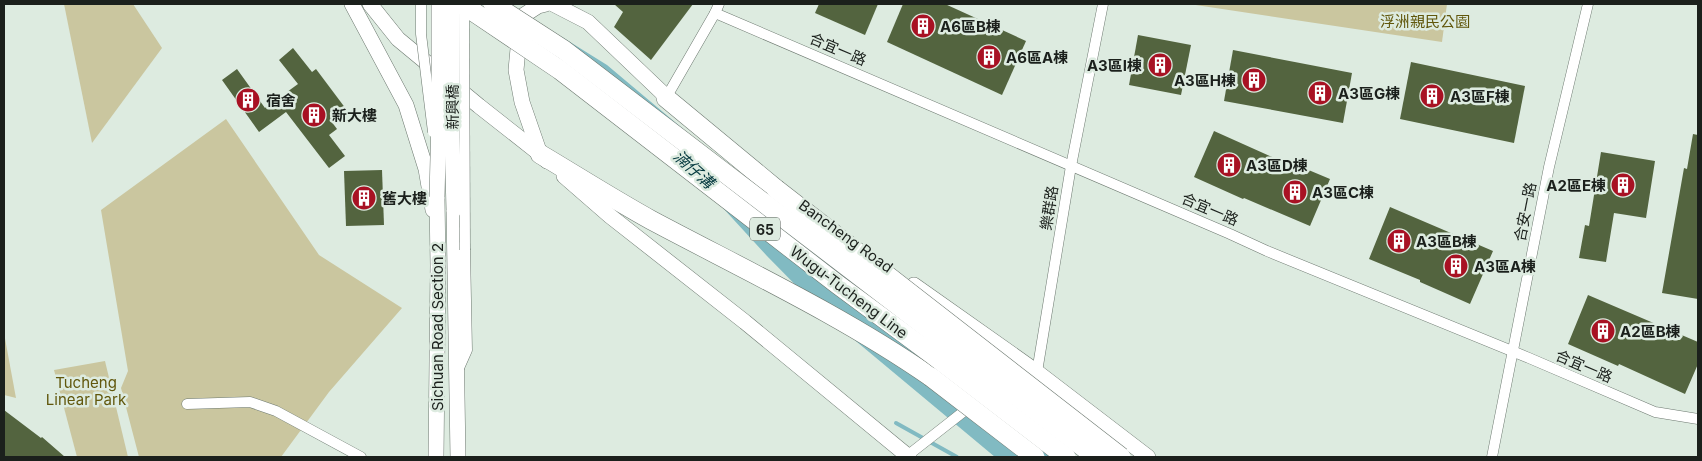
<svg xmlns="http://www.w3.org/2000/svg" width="1702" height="461" font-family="Inter,'Noto Sans TC',sans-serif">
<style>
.green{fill:#cac69f}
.water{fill:#81bac2}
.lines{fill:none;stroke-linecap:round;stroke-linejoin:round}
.stream{stroke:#81bac2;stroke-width:4}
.building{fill:#53643f}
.street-casing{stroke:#6d7970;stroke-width:11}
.secondary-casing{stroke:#6d7970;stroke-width:16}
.highway-casing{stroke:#6d7970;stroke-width:20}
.street{stroke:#fff;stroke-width:10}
.secondary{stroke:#fff;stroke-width:15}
.highway{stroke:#fff;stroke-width:19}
.street-bridge-casing{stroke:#6d7970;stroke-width:11;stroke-linecap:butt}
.secondary-bridge-casing{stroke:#6d7970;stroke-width:16;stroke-linecap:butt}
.highway-bridge-casing{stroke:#6d7970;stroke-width:20;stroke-linecap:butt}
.street-bridge{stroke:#fff;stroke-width:10}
.secondary-bridge{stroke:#fff;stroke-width:15}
.highway-bridge{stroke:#fff;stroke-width:19}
.labels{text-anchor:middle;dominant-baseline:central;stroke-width:5;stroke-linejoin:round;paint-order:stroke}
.shield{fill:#ddebe0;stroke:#555d57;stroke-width:1}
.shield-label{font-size:14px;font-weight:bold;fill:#1b201c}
.park-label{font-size:15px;fill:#61570c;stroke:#ddebe0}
.poi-label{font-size:15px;font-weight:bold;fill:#1b201c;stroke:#ddebe0;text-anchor:start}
.street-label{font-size:15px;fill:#1b201c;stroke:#ddebe0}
.water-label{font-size:16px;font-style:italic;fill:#00363c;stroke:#ddebe0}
</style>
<rect width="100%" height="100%" fill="#ddebe0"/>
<g class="green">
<polygon points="64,4 133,4 162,48 92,143"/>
<polygon points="1189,4 1447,4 1442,42"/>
<polygon points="226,119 319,255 402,308 329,392 281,457 139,457 121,388 128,371 101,210"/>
<polygon points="4,333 16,398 4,395"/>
<polygon points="105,361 128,457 77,457 54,370"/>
</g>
<polygon class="water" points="546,35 562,37 607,65 846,266 1063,457 995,457 827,317 767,256 711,195 538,41"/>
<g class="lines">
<polyline class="stream" points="896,423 957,457"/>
</g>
<g class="building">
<polygon points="614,4 693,4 651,60 614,27 623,12"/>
<polygon points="819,4 878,4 865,35 815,13"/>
<polygon points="903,4 945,4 1026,41 1002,95 887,42"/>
<polygon points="1138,35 1191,45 1181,95 1129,85"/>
<polygon points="293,48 312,72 316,69 346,109 331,121 337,129 329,135 345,156 329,168 286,112 259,132 222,80 237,69 265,108 298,84 279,60"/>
<polygon points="1233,50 1352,73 1343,123 1224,101"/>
<polygon points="1411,62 1525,86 1514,143 1400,119"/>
<polygon points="1214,131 1279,160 1280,158 1330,179 1310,226 1244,198 1243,199 1194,177"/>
<polygon points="1693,134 1698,135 1698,299 1662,293 1684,168 1687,169"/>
<polygon points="1601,152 1655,161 1646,218 1614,213 1606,262 1579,258 1585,225 1589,226"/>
<polygon points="382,170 384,225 346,226 344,171"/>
<polygon points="1390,207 1493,251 1470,304 1420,282 1420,280 1369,259"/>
<polygon points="1588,295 1698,342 1698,364 1685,394 1619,364 1618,366 1568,344"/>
<polygon points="4,410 41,438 42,437 65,457 4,457"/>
</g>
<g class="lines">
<defs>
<g id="street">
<polyline points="715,13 1230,234 1267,251 1529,358 1655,412 1698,419"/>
<polyline points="666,98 715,13 719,4"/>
<polyline points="459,368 467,350 465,250"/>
<polyline points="1032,374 1037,372 1071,166 1103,4"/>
<polyline points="187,404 250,402 276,411 361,457"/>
<polyline points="907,456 972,405"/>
<polyline points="1492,457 1549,167 1588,4"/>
</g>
<g id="secondary">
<polyline points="352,4 406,105 426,169 433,210"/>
<polyline points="370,4 398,39 479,106 540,154"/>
<polyline points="546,4 538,6 521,17 516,70 522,102 540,154 547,161"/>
<polyline points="553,4 588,22 674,104"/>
<polyline points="564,176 610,216 745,322 909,457"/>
<polyline points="454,210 458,457"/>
<polyline points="914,285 1037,372 1148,457"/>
<polyline points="436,457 438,265 437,197"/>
</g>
<g id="highway">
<polyline points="666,98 776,189"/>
<path d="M540 154C577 176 613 199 651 220 745 270 843 316 931 377"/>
</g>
</defs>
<use href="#street" class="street-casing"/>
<use href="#secondary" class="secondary-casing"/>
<use href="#highway" class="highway-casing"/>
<use href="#street" class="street"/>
<use href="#secondary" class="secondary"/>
<use href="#highway" class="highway"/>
<defs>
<g id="street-bridge">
<polyline points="421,4 421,34 433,132"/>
<polyline points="464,4 465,250"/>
</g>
<g id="secondary-bridge">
<polyline points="452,4 452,137 454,210"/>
<polyline points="437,197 439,117 439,4"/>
</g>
<g id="highway-bridge">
<polyline points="462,4 560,70 837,284 933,355 1066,457"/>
<polyline points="493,4 564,50 1096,457"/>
<polyline points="776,189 1121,457"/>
<polyline points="931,377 1035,457"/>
</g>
</defs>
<use href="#street-bridge" class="street-bridge-casing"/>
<use href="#secondary-bridge" class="secondary-bridge-casing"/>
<use href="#highway-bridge" class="highway-bridge-casing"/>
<use href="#street-bridge" class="street-bridge"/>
<use href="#secondary-bridge" class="secondary-bridge"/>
<use href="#highway-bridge" class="highway-bridge"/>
</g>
<defs>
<symbol id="building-disc" viewBox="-11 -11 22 22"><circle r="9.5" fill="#a81123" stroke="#ddebe0"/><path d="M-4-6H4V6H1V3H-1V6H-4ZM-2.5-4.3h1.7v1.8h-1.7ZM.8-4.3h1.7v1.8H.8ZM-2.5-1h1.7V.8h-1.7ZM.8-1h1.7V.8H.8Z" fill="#fff"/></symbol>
</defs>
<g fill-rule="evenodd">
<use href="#building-disc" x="909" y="12" width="28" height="28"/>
<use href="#building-disc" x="975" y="43" width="28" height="28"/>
<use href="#building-disc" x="1146" y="51" width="28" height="28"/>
<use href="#building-disc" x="1240" y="66" width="28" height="28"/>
<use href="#building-disc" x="1306" y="79" width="28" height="28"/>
<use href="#building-disc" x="1418" y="82" width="28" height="28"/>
<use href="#building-disc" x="234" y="86" width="28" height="28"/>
<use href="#building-disc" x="300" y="101" width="28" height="28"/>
<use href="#building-disc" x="1215" y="151" width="28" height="28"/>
<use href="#building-disc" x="1609" y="171" width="28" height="28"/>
<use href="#building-disc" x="1281" y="178" width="28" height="28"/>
<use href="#building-disc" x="350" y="184" width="28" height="28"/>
<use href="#building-disc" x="1385" y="227" width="28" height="28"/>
<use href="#building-disc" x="1442" y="252" width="28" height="28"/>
<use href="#building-disc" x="1589" y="317" width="28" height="28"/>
</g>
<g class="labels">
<rect class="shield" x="750" y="217.5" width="30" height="23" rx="4"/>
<g class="shield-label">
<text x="765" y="229">65</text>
</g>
<g class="park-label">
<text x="1425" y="21">浮洲親民公園</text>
<text x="86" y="382">Tucheng<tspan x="86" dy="17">Linear Park</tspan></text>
</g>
<g class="poi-label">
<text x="940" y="26">A6區B棟</text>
<text x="1006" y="57">A6區A棟</text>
<text x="1142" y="65" text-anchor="end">A3區I棟</text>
<text x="1236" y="80" text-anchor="end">A3區H棟</text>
<text x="1338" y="93">A3區G棟</text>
<text x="1450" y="96">A3區F棟</text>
<text x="266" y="100">宿舍</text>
<text x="332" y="115">新大樓</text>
<text x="1246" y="165">A3區D棟</text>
<text x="1606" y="185" text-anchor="end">A2區E棟</text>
<text x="1312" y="192">A3區C棟</text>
<text x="382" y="198">舊大樓</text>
<text x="1416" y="241">A3區B棟</text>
<text x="1474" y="266">A3區A棟</text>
<text x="1620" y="331">A2區B棟</text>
</g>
<g class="street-label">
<text transform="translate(838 49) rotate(23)">合宜一路</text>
<text transform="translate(452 107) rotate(-90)">新興橋</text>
<text transform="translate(1049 208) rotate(-81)">樂群路</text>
<text transform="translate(1210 209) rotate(23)">合宜一路</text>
<text transform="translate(1525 212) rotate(-79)">合安一路</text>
<text transform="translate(846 236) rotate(36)">Bancheng Road</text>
<text transform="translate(849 292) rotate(37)">Wugu-Tucheng Line</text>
<text transform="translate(437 327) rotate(-90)">Sichuan Road Section 2</text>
<text transform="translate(1584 366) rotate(23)">合宜一路</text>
</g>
<g class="water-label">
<text transform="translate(694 169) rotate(42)">湳仔溝</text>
</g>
</g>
<rect width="1702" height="461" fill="none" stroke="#1b201c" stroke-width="10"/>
</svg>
